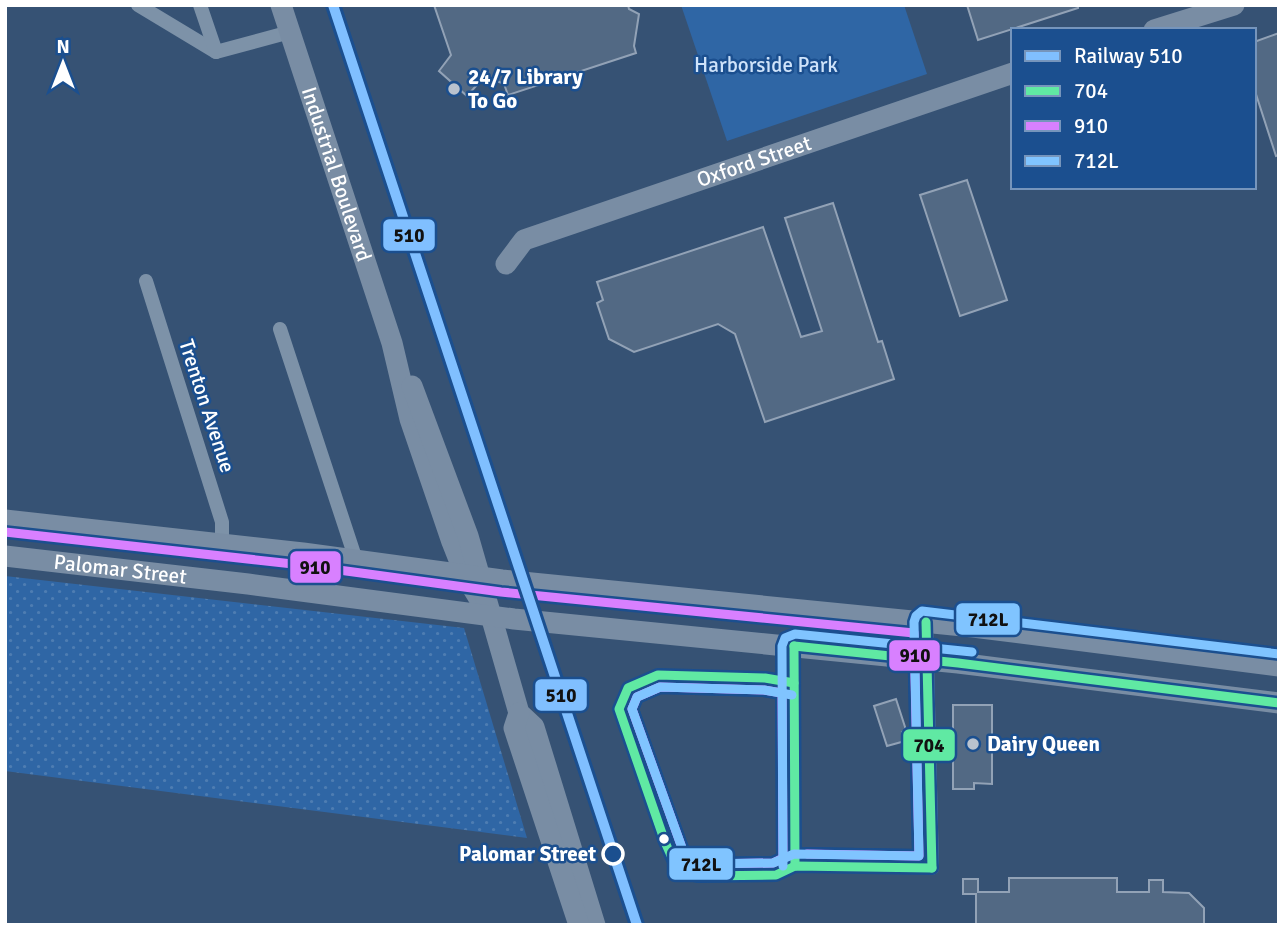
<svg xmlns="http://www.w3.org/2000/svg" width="1284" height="930" font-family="Signika,sans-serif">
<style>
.grass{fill:url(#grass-dots)}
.park{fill:#2f66a5}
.building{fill:#526984;stroke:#92a2b6;stroke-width:2}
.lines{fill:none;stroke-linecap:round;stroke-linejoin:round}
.street{stroke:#7d92a8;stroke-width:14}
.secondary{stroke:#798da4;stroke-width:21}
.bus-1-casing{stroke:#1b4f8f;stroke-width:14}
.bus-2-casing{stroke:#1b4f8f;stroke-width:14}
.bus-3-casing{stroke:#1b4f8f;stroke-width:14}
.bus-1{stroke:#60e9a3;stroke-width:9}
.bus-2{stroke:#d880ff;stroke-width:9}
.bus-3{stroke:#80c4ff;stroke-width:9}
.rail-1-casing{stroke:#1b4f8f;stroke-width:16}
.rail-1{stroke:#80bfff;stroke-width:10}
.poi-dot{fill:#b9c2ce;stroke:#1b4f8f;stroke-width:2.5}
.bus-dot{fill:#fff;stroke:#1b4f8f;stroke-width:2.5}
.stop-dot{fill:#1b4f8f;stroke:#fff;stroke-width:3.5}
.labels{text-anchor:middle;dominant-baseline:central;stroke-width:5;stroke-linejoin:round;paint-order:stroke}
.park-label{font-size:21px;fill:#cfe3fa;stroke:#1b4f8f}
.poi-label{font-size:21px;font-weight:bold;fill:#fff;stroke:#1b4f8f;text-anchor:start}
.street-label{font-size:21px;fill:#fff;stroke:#1b4f8f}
.stop-label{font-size:21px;font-weight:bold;fill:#fff;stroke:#1b4f8f;text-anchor:end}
.line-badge{stroke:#1b4f8f;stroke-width:2.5}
.pale-badge-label{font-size:19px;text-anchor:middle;font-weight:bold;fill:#111}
</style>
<defs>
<pattern id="grass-dots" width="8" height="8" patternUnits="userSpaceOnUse" patternTransform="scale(1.75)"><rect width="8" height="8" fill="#2f66a5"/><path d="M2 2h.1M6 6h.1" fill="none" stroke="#4e7db2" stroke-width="1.8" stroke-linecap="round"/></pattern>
</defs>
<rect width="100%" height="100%" fill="#365274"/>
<polygon class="grass" points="5,576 464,628 527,838 5,771"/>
<polygon class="park" points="681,5 904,5 927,74 727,141"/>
<g class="building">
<polygon points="434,5 628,5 629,9 639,14 634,46 636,53 508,95 504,84 485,76 467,96 439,71 451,55"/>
<polygon points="967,5 1078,5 1078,8 978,40"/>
<polygon points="1279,33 1279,155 1276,156 1254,88 1254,42"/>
<polygon points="967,180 1007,300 960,316 920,195"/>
<polygon points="833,203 878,342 882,341 894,379 765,422 735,334 718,324 634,352 609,339 597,303 603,300 597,282 763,227 801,337 822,331 785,218"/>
<polygon points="896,699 906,730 902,732 905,741 887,746 874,706"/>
<polygon points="953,705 992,705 992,784 974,783 974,789 953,789"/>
<polygon points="1009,878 1117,878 1117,892 1149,892 1149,880 1163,880 1163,892 1189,893 1204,908 1204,925 976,925 976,894 963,894 963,879 978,879 978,892 1009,892"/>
</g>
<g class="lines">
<g class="street">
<polyline points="138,5 216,52 290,32"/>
<polyline points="200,5 216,52"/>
<polyline points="146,281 222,522 222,544"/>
<polyline points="280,329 356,560"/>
<polyline points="926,622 932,868"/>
</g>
<g class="secondary">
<path id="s1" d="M281 5 392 343 410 419 452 542 465 575 489 615"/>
<polyline points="1154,30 1234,5"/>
<path id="s2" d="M506 264 524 240 1013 73"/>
<polyline points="412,386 468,536 519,713 534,727 595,925"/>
<polyline points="5,520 303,553 502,580 973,627 1279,666"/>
<path id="s3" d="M5 556 248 584 514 619 958 663 1279 703"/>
<polyline points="519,713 514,728 579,925"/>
</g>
<defs>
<g id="bus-1">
<polyline points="926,622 932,868"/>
<polyline points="794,646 958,663 1279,703"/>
<polyline points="794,646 795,866"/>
<polyline points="794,683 765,678 658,675 628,688 619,709 665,842 677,869 697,876 776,875 795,866 932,868"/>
</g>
<g id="bus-2">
<polyline points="5,532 302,565 501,592 914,633 919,856 807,854"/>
<polygon points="660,687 764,690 782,693 783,858 773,863 699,864 686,859 632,709 637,697"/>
</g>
<g id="bus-3">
<polyline points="792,695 764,690 660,687 637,697 632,709 686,859 699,864 773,863 794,854 919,856 914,622 916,616 922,611 1279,654"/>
<polyline points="783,866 782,646 785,638 795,634 972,652"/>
</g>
</defs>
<use href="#bus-1" class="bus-1-casing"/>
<use href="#bus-2" class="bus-2-casing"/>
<use href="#bus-3" class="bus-3-casing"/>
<use href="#bus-1" class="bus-1"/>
<use href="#bus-2" class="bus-2"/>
<use href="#bus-3" class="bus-3"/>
<defs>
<polyline id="rail-1" points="333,5 637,925"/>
</defs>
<use href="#rail-1" class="rail-1-casing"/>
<use href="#rail-1" class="rail-1"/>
</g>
<g class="poi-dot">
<circle cx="454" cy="89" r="7"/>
<circle cx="973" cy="744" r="7"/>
</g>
<circle class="bus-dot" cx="664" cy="839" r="6"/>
<circle class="stop-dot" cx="613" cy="854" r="10"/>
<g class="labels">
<g class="park-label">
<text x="766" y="65">Harborside Park</text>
</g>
<g class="poi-label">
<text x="468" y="77">24/7 Library<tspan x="468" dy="24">To Go</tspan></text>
<text x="987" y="744">Dairy Queen</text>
</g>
<g class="street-label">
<text stroke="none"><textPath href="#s2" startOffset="273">Oxford Street</textPath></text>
<text stroke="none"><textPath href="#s1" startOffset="178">Industrial Boulevard</textPath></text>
<text transform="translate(207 406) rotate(72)">Trenton Avenue</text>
<text stroke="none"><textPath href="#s3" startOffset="116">Palomar Street</textPath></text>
</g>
<g class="stop-label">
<text x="596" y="854">Palomar Street</text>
</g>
</g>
<g class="line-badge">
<rect x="382" y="218" width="54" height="34" rx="7" fill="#80bfff"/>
<rect x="289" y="550" width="53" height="34" rx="7" fill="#d880ff"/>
<rect x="955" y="602" width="66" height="34" rx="7" fill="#80c4ff"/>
<rect x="888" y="639" width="53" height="33" rx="7" fill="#d880ff"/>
<rect x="534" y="678" width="54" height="34" rx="7" fill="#80bfff"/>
<rect x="902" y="728" width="54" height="34" rx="7" fill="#60e9a3"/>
<rect x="668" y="847" width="66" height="34" rx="7" fill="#80c4ff"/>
</g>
<g class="pale-badge-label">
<text x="409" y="242">510</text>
<text x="315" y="574">910</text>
<text x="988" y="626">712L</text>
<text x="915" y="662">910</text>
<text x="561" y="702">510</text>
<text x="929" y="752">704</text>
<text x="701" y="871">712L</text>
</g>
<rect width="1284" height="930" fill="none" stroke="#ffffff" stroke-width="14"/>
<rect x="1011" y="28" width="245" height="161" fill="#1b4f8f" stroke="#7695bc" stroke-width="2"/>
<rect x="1025" y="51" width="35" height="10" fill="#80bfff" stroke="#7695bc" stroke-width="2"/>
<text x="1074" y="63" font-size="21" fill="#ffffff">Railway 510</text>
<rect x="1025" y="86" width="35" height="10" fill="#60e9a3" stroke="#7695bc" stroke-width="2"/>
<text x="1074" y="98" font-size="21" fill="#ffffff">704</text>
<rect x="1025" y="121" width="35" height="10" fill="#d880ff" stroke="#7695bc" stroke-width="2"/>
<text x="1074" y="133" font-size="21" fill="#ffffff">910</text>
<rect x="1025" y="156" width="35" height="10" fill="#80c4ff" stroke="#7695bc" stroke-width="2"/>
<text x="1074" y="168" font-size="21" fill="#ffffff">712L</text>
<g transform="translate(63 63)" stroke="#1b4f8f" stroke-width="5" paint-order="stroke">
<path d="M0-5L12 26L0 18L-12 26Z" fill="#ffffff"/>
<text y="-10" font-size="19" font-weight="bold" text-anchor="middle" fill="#ffffff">N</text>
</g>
</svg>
